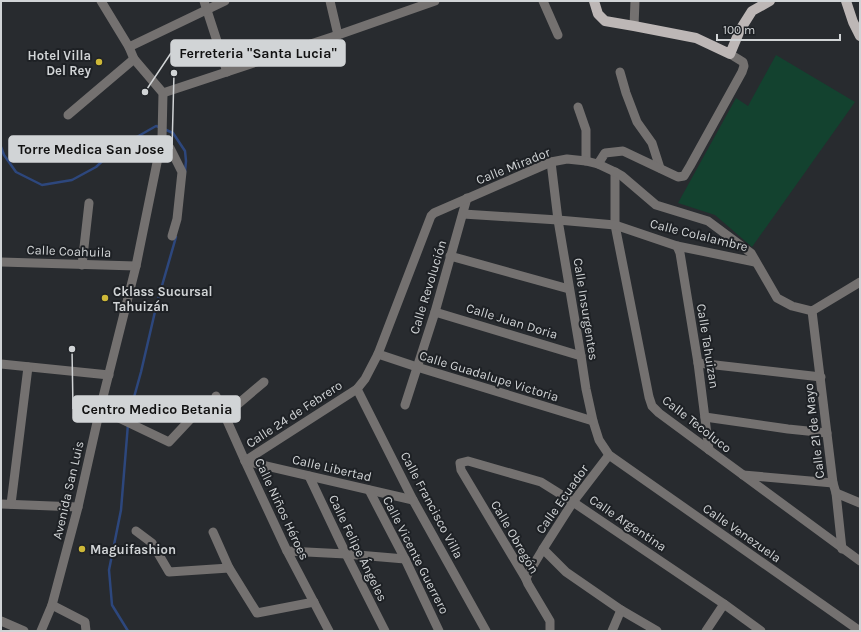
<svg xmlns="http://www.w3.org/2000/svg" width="861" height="632" font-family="Karla,sans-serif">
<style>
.green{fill:#13422f}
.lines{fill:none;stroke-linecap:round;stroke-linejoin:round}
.stream{stroke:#2d477d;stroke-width:2.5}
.minor{stroke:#747170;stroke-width:9}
.major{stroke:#bdb7b6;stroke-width:10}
.poi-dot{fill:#ceb838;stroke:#1e2125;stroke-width:1.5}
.labels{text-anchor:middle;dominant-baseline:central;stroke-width:4;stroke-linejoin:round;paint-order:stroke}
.poi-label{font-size:13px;font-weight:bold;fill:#d1d4d6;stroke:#1e2125;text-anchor:start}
.street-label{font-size:13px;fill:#d1d4d6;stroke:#1e2125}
.leader{fill:none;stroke:#d1d4d6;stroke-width:1.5}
.callout-dot{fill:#d1d4d6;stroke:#1e2125;stroke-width:1.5}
.callout{fill:#d1d4d6;stroke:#d1d4d6;stroke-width:1.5}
.callout-label{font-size:14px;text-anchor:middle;font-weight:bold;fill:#111}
</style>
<rect width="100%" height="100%" fill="#282b2f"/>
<polygon class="green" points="776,55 855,102 752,247 715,215 678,203 736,98 748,106"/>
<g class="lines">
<g class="stream">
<polyline points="164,129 173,133 185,151 186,161 185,172"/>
<polyline points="1,147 4,155 16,172 42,185 72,180 96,167 114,150 156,126 159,127"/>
<polyline points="128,419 141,372 157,303 176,237"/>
<polyline points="128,424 121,510 109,570 112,605 128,631"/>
</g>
<g class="minor">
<polyline points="204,1 227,72"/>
<polyline points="330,1 338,35"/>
<polyline points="543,1 558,35"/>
<polyline points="634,26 635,1"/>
<polyline points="129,47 225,1"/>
<polyline points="620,72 626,93 637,122 652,143 660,168"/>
<polyline points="163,93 338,35 435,1"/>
<polyline points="578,107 586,130 586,161"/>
<polyline points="68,115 134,59"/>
<polyline points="161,142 170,148 182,172 177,219 172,236"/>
<polyline points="551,162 558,220 581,356 586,389 593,421 599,440 609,455 860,631"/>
<polyline points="598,164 605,153 623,151 678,177 684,176 690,166 742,72 744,66 743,62 730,54"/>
<polyline points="615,172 615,225 649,397 652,406 659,413 860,561"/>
<polyline points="463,214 558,220 615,225 677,246 755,262"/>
<polyline points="677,246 680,253 698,363 709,450"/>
<polyline points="450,256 569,289"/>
<polyline points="1,262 136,266"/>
<polyline points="82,265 89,203"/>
<polyline points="812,311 833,483 836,493 842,549"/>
<polyline points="435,312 581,356"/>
<polyline points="378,354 417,367 593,421"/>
<polyline points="698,363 821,377"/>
<polyline points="1,364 109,375"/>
<polyline points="357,389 413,500 486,631"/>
<polyline points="216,396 245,461 287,551 329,631"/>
<polyline points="405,405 435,312 467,198"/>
<polyline points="100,409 169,442 199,410"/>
<polyline points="225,415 264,382"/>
<polyline points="705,417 788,429 827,433"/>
<polyline points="245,461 357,389 365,379 378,354 431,216 434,213 551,162 567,159 586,161 598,164 615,172 622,176 656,205 708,221 751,253 777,298 792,306 812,311 860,282"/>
<polyline points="245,461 413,500"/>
<polyline points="743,475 833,483"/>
<polyline points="309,476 346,554 385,631"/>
<polyline points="369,490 405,559 439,631"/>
<polyline points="836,493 860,503"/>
<polyline points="1,504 78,507"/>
<polyline points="11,504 28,367"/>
<polyline points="136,531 152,543 169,572 229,568"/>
<polyline points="213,532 229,568 257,613 314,602"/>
<polyline points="543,549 566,572 621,610 657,631"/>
<polyline points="287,551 346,554 405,559"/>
<polyline points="526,579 528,574 543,549 573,502 609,455"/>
<polyline points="52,605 85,622 86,631"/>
<polyline points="1,621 24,631"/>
<polyline points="41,631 52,605 78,507 100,409 136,266 162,138 163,93 134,59 129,47 101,1"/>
<polyline points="550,631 550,621 528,584 526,579 461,470 460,463 468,461 541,482 573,502 724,604 761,631"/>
<polyline points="612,631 621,610"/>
<polyline points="706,631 724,604"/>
</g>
<g class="major">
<polyline points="594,1 598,14 605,21 634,26 696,38 730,54 740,30 752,11 770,1"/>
<polyline points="846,1 853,22 860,36"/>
</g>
</g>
<g class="poi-dot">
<circle cx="99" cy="62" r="4"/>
<circle cx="105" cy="298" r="4"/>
<circle cx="82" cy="549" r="4"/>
</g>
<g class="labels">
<g class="poi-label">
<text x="91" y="55" text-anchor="end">Hotel Villa<tspan x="91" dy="15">Del Rey</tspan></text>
<text x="113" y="291">Cklass Sucursal<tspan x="113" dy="15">Tahuizán</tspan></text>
<text x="90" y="549">Maguifashion</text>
</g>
<g class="street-label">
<text transform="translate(513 166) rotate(-22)">Calle Mirador</text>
<text transform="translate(699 235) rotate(14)">Calle Colalambre</text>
<text transform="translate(69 251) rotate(2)">Calle Coahuila</text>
<text transform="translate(428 287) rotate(-73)">Calle Revolución</text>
<text transform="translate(586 309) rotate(81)">Calle Insurgentes</text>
<text transform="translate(512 321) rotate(17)">Calle Juan Doria</text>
<text transform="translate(708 346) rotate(81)">Calle Tahuizan</text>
<text transform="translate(489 376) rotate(17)">Calle Guadalupe Victoria</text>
<text transform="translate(294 414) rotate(-33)">Calle 24 de Febrero</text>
<text transform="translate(697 424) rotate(38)">Calle Tecoluco</text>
<text transform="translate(814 431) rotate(-97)">Calle 21 de Mayo</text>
<text transform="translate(332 468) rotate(13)">Calle Libertad</text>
<text transform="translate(68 490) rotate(-77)">Avenida San Luis</text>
<text transform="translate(562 499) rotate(-55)">Calle Ecuador</text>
<text transform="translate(432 505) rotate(62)">Calle Francisco Villa</text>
<text transform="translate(282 509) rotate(65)">Calle Niños Héroes</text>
<text transform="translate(628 523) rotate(34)">Calle Argentina</text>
<text transform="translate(742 533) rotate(35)">Calle Venezuela</text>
<text transform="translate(515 537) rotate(60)">Calle Obregón</text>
<text transform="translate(358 548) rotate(64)">Calle Felipe Ángeles</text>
<text transform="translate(416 555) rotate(63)">Calle Vicente Guerrero</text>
</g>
</g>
<path class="leader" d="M145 92L171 53M174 73L172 149M72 349L73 409"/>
<g class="callout-dot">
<circle cx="145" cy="92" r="4"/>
<circle cx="174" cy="73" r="4"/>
<circle cx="72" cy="349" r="4"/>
</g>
<g class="callout">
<rect x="171" y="40" width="174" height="26" rx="4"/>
<rect x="9" y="136" width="163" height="26" rx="4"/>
<rect x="73" y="396" width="167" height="26" rx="4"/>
</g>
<g class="callout-label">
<text x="258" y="58">Ferreteria "Santa Lucia"</text>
<text x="91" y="154">Torre Medica San Jose</text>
<text x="157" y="414">Centro Medico Betania</text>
</g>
<rect width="861" height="632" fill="none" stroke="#d1d4d6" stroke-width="4"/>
<path d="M717 34v6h123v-6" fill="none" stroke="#d1d4d6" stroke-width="2"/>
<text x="723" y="34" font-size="12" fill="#d1d4d6" stroke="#1e2125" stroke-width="3" paint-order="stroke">100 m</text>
</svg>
